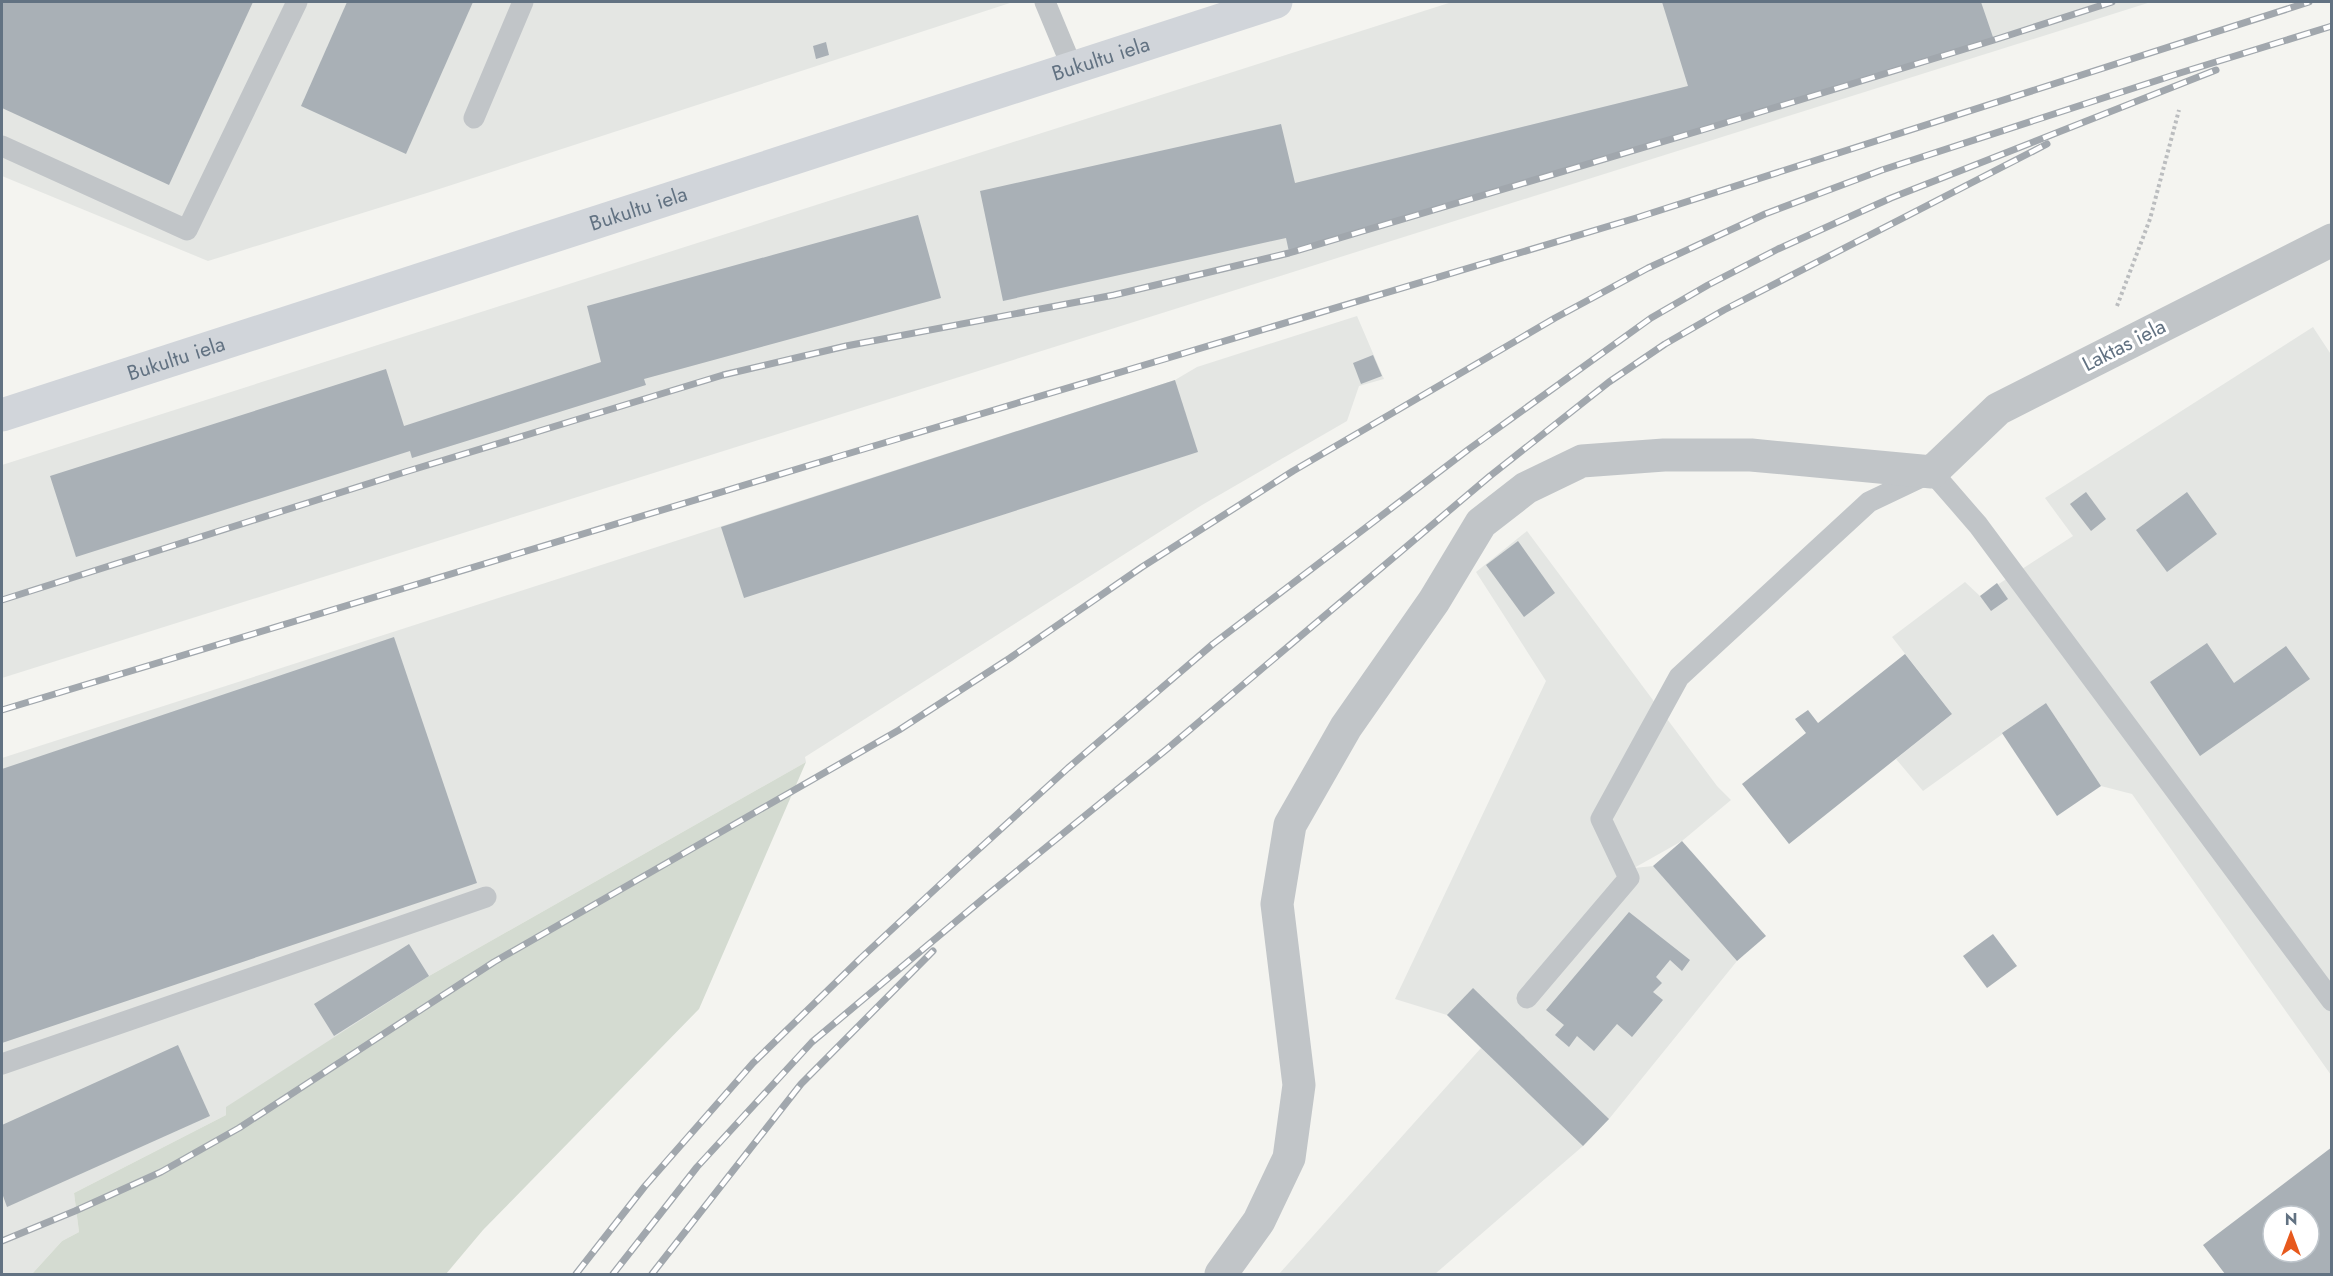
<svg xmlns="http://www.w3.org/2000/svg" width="2333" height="1276" font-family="Jost,sans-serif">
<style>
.built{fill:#e4e6e3}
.green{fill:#d4dbd1}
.building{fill:#a9b0b6;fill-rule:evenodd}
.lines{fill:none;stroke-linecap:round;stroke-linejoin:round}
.path{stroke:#bbbdbf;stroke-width:4;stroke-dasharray:3 3;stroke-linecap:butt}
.lane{stroke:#c1c5c8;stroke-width:21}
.street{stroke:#c1c5c8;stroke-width:33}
.secondary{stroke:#d1d5da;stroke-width:33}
.rail-casing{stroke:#a1a7ad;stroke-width:7}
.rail{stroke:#fff;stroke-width:4.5;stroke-dasharray:14;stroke-linecap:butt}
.labels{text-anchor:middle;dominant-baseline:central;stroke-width:6;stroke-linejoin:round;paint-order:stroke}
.street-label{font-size:21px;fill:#627282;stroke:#fff}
</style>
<rect width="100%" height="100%" fill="#f4f4f0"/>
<g class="built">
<polygon points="2,2 1013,2 430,192 208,261 2,176"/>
<polygon points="1452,2 2151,2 2,678 2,465"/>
<polygon points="1357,316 1384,379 1359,386 1347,421 1202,505 805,757 806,762 429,976 226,1115 74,1193 79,1232 62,1241 32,1274 2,1274 2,758 1175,380 1197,367"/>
<polygon points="2313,327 2332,356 2331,1075 2132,794 2101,786 2046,703 1923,791 1896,759 1952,714 1892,637 1965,582 1980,596 2073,536 2045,498"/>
<polygon points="1527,531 1717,786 1731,800 1682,841 1634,868 1653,866 1737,961 1609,1119 1583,1146 1435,1274 1279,1274 1481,1048 1447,1015 1395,999 1546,681 1476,572"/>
</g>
<polygon class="green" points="806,762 699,1009 483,1230 446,1274 32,1274 62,1241 79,1232 74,1193 226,1115 226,1107 429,976"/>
<g class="building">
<polygon points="2,2 253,2 169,185 2,108"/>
<polygon points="347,2 473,2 406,154 301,106"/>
<polygon points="1662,2 1981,2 1994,40 1289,252 1286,238 1003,301 980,191 1281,124 1295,183 1688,86"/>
<polygon points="826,42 829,55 816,59 813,46"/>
<polygon points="918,215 941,298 644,379 646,385 412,458 410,451 76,557 50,476 386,369 404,426 601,362 587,306"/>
<polygon points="1373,355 1382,376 1361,384 1353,363"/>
<polygon points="1175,380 1198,452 744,598 721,527"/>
<polygon points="2086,492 2106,519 2091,531 2070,504"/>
<polygon points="2187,492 2217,534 2167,572 2136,530"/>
<polygon points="1518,541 1555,593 1524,617 1486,565"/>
<polygon points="1997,583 2008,599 1991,611 1980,596"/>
<polygon points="394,637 477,883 2,1043 2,769"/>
<polygon points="2207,643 2234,683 2286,646 2310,679 2200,756 2150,682"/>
<polygon points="1905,654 1952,714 1789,844 1742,784 1806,733 1795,719 1808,710 1818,723"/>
<polygon points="2046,703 2101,786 2057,816 2002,733"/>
<polygon points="1682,841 1766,936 1737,961 1653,866"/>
<polygon points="1629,912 1690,960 1682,971 1670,960 1656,977 1662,983 1653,992 1663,1000 1632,1037 1617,1024 1594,1051 1577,1036 1569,1047 1555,1035 1564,1025 1546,1010"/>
<polygon points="1993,934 2017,966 1987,988 1963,956"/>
<polygon points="409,944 429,976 334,1036 314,1004"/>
<polygon points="1473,988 1609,1119 1583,1146 1447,1015"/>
<polygon points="178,1045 210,1116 7,1207 2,1193 2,1125"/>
<path d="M2332 1147V1274H2225L2203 1245ZM2273 1216H2309V1252H2273Z"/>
</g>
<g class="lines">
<polyline class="path" points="2117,306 2150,219 2179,110"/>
<g class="lane">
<polyline points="1045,2 1072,67"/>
<polyline points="474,118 523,2"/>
<polyline points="2,146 187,230 297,2"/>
<polyline points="1527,998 1629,878 1601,819 1679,677 1869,502 1932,472 1978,525 2332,1001"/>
<polyline points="2,1064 486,897"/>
</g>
<polyline class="street" points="1221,1274 1259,1221 1289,1158 1299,1085 1277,904 1290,825 1346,727 1434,601 1481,523 1526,488 1582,461 1664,455 1751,455 1932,472 1998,409 2332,240"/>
<path class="secondary" id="s1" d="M2 415 1276 2"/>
<defs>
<g id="rail">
<polyline points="2,600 405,472 723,375 846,346 1114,295 1289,253 1702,130 1994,40 2112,2"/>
<polyline points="2,710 837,457 1636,218 2309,2"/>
<polyline points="2,1241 75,1211 161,1172 239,1128 494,962 899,730 1010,658 1142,567 1293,471 1555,318 1648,268 1765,214 1882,170 2180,73 2332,26"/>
<polyline points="576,1274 645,1186 753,1063 861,958 958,868 1068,768 1213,644 1469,449 1651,318 1708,285 1778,249 1891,198 2216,70"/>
<polyline points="613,1274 697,1167 812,1042 990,893 1167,749 1490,476 1609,382 1665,344 1724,310 2047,144"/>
<polyline points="652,1274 801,1084 933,951"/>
</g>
</defs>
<use href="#rail" class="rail-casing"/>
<use href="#rail" class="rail"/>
</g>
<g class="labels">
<g class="street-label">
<text stroke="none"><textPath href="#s1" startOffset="1155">Bukultu iela</textPath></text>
<text stroke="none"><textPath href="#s1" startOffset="669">Bukultu iela</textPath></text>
<text transform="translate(2124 345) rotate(-27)">Laktas iela</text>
<text stroke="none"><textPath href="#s1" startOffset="183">Bukultu iela</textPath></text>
</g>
</g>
<rect width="2333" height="1276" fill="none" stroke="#627282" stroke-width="6"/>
<g transform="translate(2291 1234)"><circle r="28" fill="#ffffff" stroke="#c0c7cd" stroke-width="1.5"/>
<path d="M0-4.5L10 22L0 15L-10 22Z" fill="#e7591d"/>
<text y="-9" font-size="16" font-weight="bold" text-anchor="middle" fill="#627282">N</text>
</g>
</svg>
